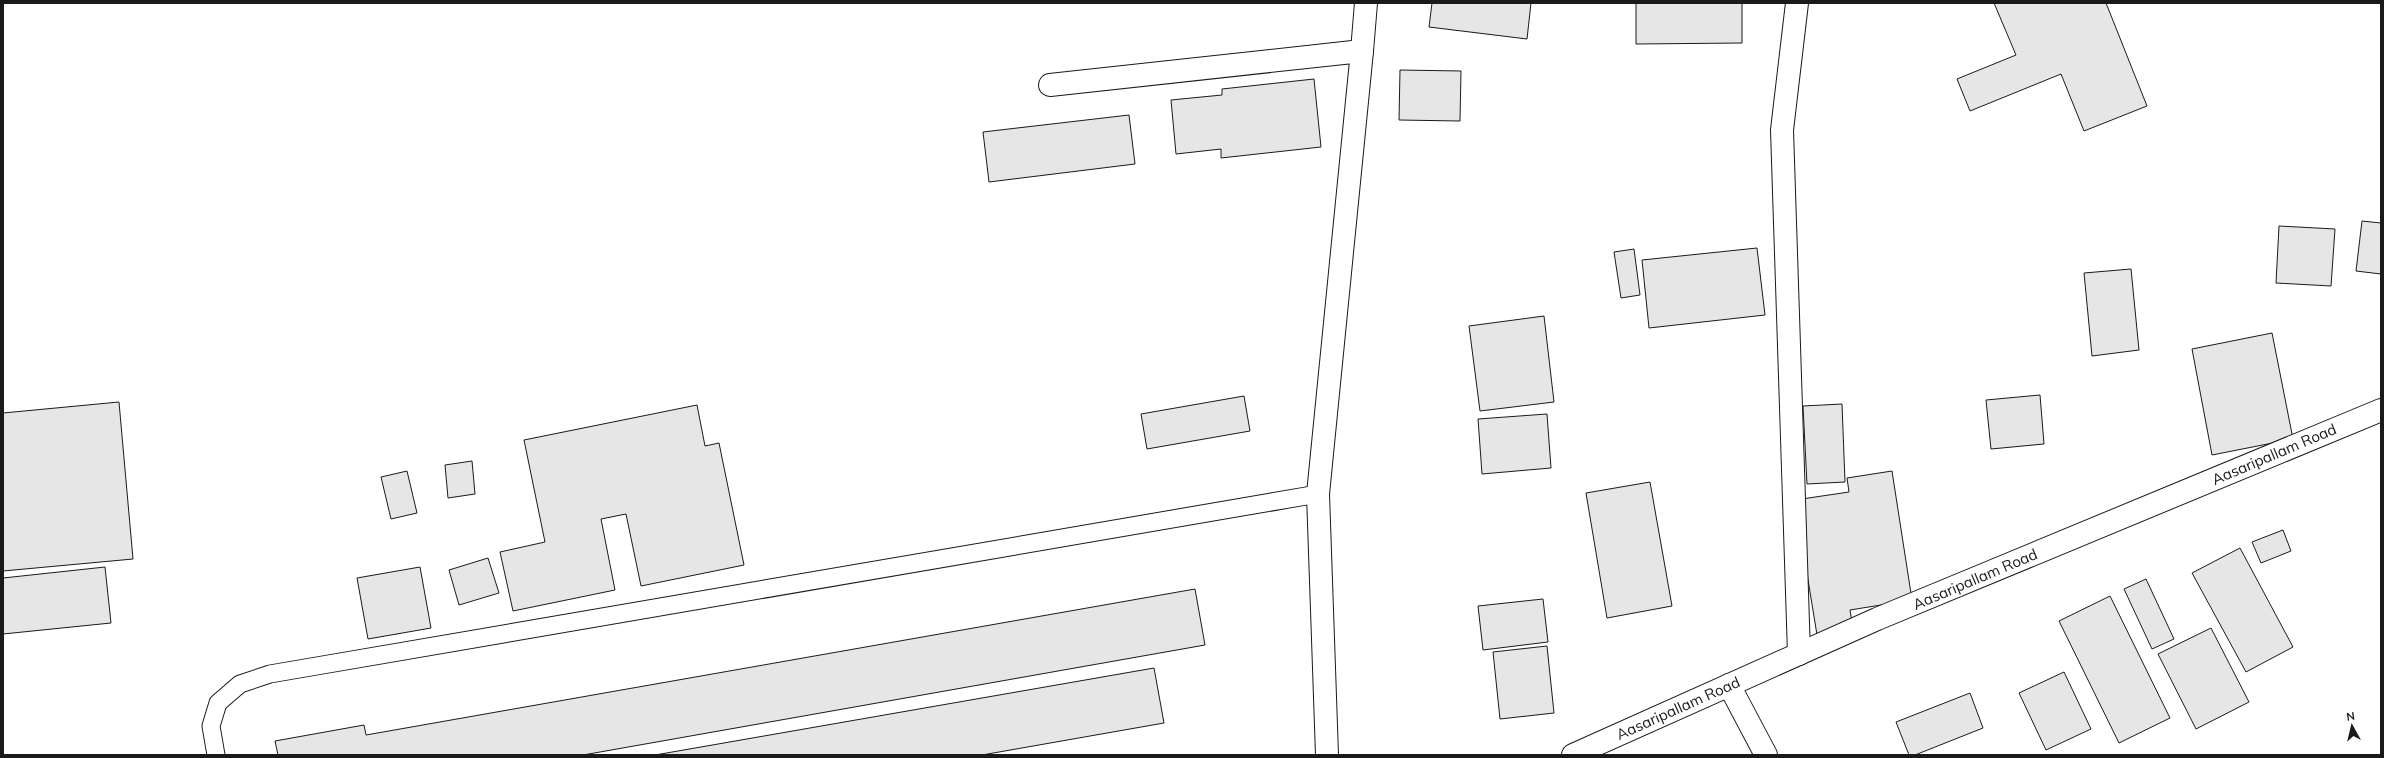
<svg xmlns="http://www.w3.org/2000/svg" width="2384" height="758" font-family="Mulish,sans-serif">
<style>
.building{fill:#e6e6e6;stroke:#1a1a1a}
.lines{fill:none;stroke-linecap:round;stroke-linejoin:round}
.service-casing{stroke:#1a1a1a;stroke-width:19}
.minor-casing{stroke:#1a1a1a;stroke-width:24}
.tertiary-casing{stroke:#1a1a1a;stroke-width:24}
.secondary-casing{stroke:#1a1a1a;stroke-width:24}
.service{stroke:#fff;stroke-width:17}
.minor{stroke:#fff;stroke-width:22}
.tertiary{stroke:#fff;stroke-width:22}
.secondary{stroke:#fff;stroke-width:22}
.labels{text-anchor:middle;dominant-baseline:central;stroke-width:3;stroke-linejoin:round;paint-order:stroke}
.street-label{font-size:15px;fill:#1a1a1a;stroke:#fff}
</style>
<rect width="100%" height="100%" fill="#fff"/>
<g class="building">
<polygon points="1432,3 1531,3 1527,39 1429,27"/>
<polygon points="1636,3 1742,3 1742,43 1636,44"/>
<polygon points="1994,3 2106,3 2147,106 2084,131 2061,74 1970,111 1957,79 2016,55"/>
<polygon points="1400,70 1461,71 1460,121 1399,120"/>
<polygon points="1314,79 1321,147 1221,158 1221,149 1176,154 1171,100 1222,95 1222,89"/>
<polygon points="1129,115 1135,164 989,182 983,132"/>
<polygon points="2362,221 2381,223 2381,274 2356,271"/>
<polygon points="2279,226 2335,229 2331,286 2276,283"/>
<polygon points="1757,248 1765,315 1649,328 1642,260"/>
<polygon points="1634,249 1640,295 1621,298 1614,252"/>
<polygon points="2131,269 2139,350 2092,356 2084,273"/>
<polygon points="1544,316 1554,402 1480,411 1469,326"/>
<polygon points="2272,333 2293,439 2212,455 2192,349"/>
<polygon points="2040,395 2044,444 1991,449 1986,400"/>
<polygon points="1244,396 1250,431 1147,449 1141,414"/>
<polygon points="119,402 133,559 3,571 3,413"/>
<polygon points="1842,404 1845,482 1807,484 1803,406"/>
<polygon points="697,405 705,446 719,443 744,565 641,586 626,514 601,519 615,590 513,611 500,552 545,542 524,440"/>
<polygon points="1547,414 1551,468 1482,474 1478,419"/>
<polygon points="472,461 475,494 448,498 445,465"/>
<polygon points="407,471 417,513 391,519 381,477"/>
<polygon points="1892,471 1912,600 1850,610 1854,635 1818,641 1795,500 1849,492 1847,478"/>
<polygon points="1650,482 1672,606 1607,618 1586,493"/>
<polygon points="2283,530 2291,551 2261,563 2252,542"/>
<polygon points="2240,548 2293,647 2246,672 2192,573"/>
<polygon points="488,558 499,593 459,605 449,570"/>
<polygon points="105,567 111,623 3,634 3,578"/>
<polygon points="420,567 431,628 368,639 357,578"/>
<polygon points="2146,579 2174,639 2152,649 2124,589"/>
<polygon points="1195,589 1205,645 583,755 278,755 275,741 364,725 366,735"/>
<polygon points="2110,596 2170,718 2119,743 2059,621"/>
<polygon points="1543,599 1548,642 1483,650 1478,606"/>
<polygon points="2211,628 2249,702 2196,729 2158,654"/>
<polygon points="1547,646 1554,713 1500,719 1493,652"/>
<polygon points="1154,668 1164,723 982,755 655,755"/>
<polygon points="2064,672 2091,729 2046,750 2019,693"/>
<polygon points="1970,693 1983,728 1915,755 1909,755 1896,722"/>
</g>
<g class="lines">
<defs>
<polyline id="service" points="216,755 211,726 218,703 240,684 270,674 1318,494"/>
<g id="minor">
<polyline points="1797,3 1782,130 1799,654"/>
<polyline points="1362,51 1366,3"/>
<polyline points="1050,85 1362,51 1318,494 1327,755"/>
</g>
<polyline id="tertiary" points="1729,685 1766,755"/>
<polyline id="secondary" points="1573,755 1877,619 2381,410"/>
</defs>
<use href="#service" class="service-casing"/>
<use href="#minor" class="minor-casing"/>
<use href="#tertiary" class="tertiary-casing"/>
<use href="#secondary" class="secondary-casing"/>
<use href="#service" class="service"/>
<use href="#minor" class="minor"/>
<use href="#tertiary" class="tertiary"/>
<use href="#secondary" class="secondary"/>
</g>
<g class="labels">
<g class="street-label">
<text transform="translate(2274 454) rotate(-23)">Aasaripallam Road</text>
<text transform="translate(1975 579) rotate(-23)">Aasaripallam Road</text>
<text transform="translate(1678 708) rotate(-24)">Aasaripallam Road</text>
</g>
</g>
<rect width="2384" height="758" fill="none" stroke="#1a1a1a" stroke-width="8"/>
<g transform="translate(2352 726) rotate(352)" stroke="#ffffff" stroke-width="3" paint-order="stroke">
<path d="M0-3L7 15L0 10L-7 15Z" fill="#1a1a1a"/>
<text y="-6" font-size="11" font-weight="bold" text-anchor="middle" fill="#1a1a1a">N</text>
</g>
</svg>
